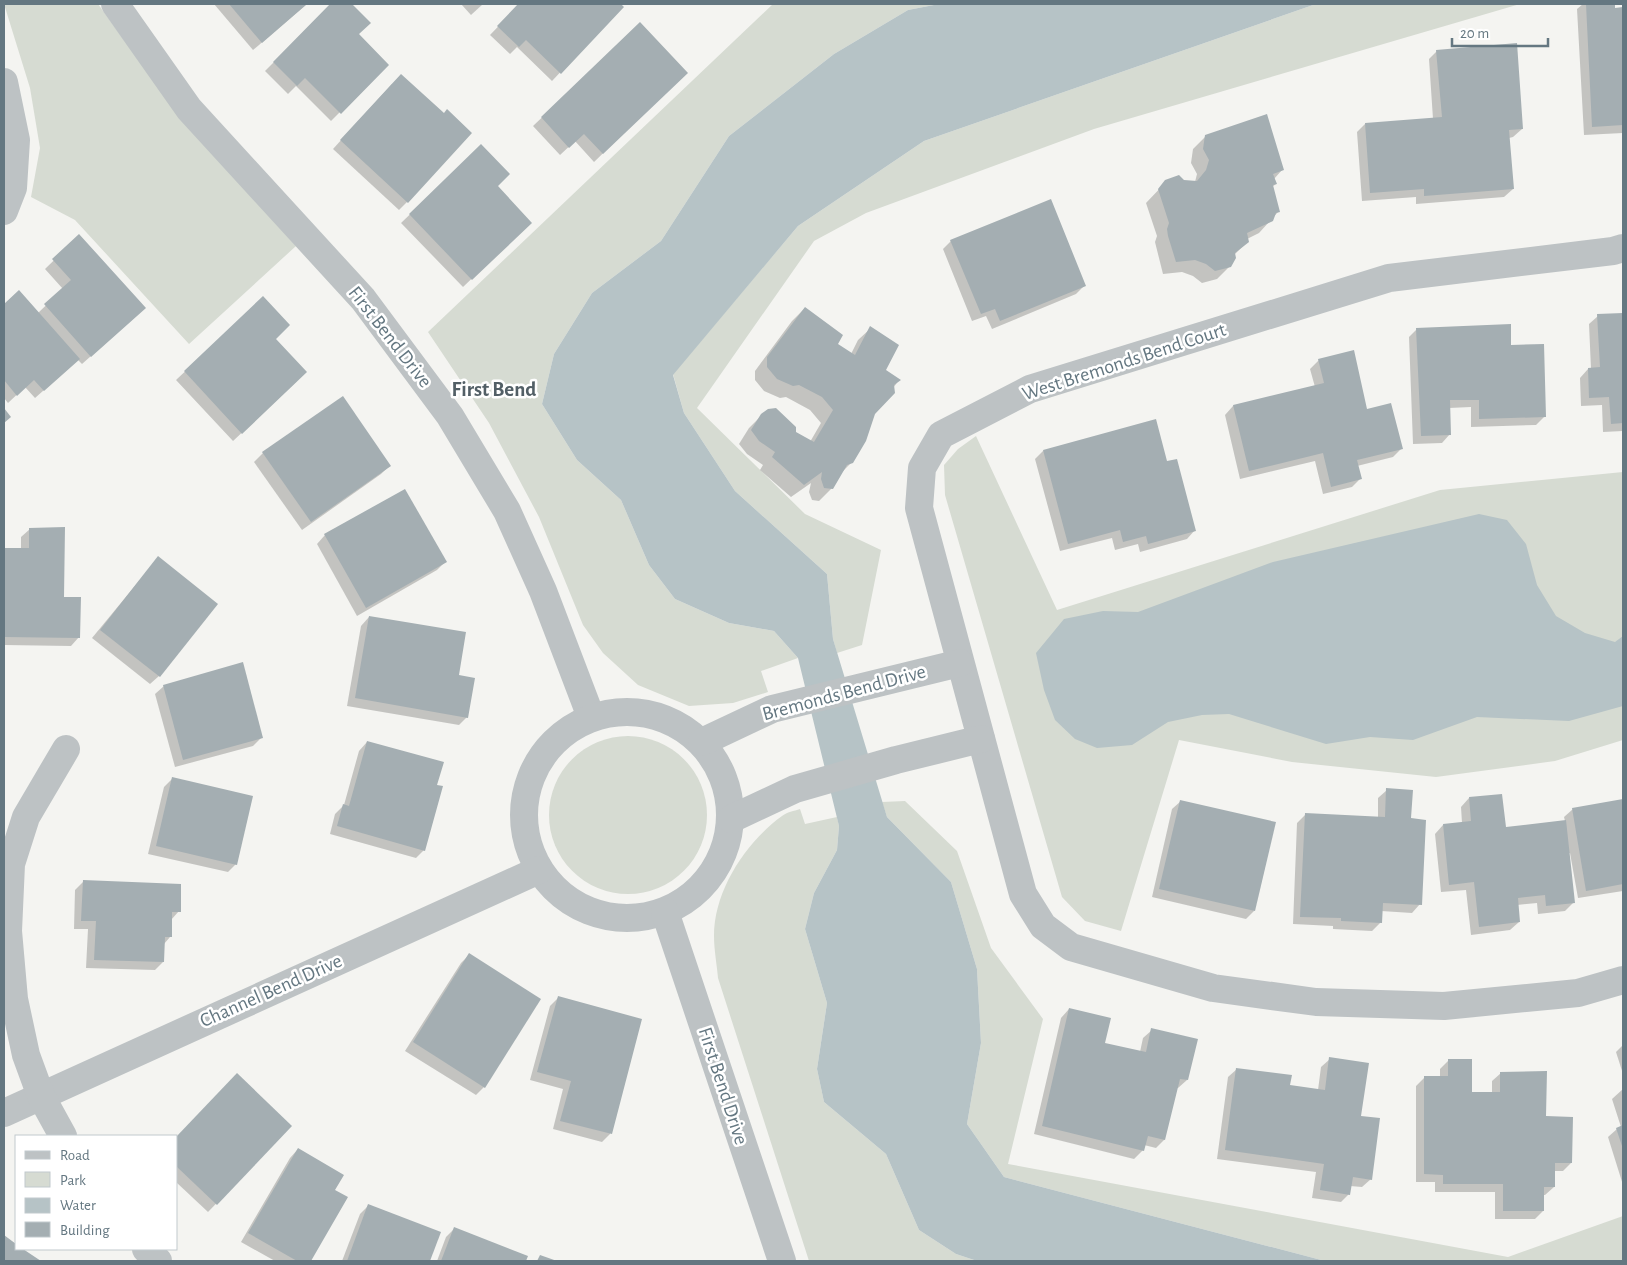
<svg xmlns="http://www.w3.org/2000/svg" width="1627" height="1265" font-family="'Alegreya Sans',sans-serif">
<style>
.green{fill:#d6dbd2}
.water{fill:#b6c3c6}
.shadow{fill:#0003}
.building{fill:#a4aeb2}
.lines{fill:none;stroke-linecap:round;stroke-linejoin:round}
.minor{stroke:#bdc2c4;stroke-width:28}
.labels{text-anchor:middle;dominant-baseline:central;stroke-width:5;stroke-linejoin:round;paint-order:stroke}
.street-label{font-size:20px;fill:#647781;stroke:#fff}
.neighbourhood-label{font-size:21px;font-weight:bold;fill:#525f66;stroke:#fff}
</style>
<rect width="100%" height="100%" fill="#f4f4f1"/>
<g class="green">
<polygon points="4,4 98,4 178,115 296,246 189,344 75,220 31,197 40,148 30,88"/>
<polygon points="773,4 939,4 908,10 834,54 729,136 661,241 592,293 554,354 542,404 577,460 621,500 649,565 675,599 729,623 774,631 798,658 761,671 768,692 733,703 689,706 638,685 603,653 583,625 539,517 489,423 428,332"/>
<polygon points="1316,4 1520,4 1094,129 866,213 814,241 697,408 805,514 881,550 862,645 837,653 833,639 827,574 735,491 684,413 673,374 798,226 924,141"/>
<polygon points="976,436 1057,610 1440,490 1623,472 1623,740 1555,761 1436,777 1292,762 1179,740 1121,931 1085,921 1062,897 945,495 944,465 958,449"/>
<circle cx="628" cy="815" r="79"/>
<polygon points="905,801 957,851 991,948 1043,1019 1008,1164 1508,1257 1623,1216 1623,1261 1325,1261 1004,1177 967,1124 981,1043 977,969 951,882 887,817 882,802"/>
<path d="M800 809 805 824 837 817 839 826 837 850 814 893 805 929 827 1003 817 1069 824 1102 886 1154 919 1230 956 1254 977 1261H809L718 978C717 965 714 950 714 936 714 890 746 842 782 816 787 812 794 811 800 809Z"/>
</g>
<g class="water">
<polygon points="939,4 1316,4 924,141 798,226 673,375 684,413 735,491 827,574 833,639 887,817 951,882 977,969 981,1043 967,1124 1004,1177 1325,1261 977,1261 956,1254 919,1230 886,1154 824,1102 817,1069 827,1003 805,929 814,893 837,850 839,826 798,658 774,631 729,623 675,599 649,565 621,500 577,460 542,404 554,354 592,293 661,241 729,136 834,54 908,10"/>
<polygon points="1479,514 1507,520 1526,544 1537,585 1556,616 1585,633 1615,642 1623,636 1623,706 1569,721 1477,717 1413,740 1370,737 1326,744 1229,714 1202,715 1168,722 1132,745 1097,748 1075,739 1055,720 1044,690 1036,653 1064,619 1103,611 1138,612 1273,562"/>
</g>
<g class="shadow">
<polygon points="214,4 307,4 253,50"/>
<polygon points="332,4 350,4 369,23 357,35 387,65 331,121 296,86 288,94 265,71"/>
<polygon points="461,4 483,4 471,15"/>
<polygon points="520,4 619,4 622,7 552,81 517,47 510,54 490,35"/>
<polygon points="1583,4 1613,4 1614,9 1623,9 1623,133 1584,135 1577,9"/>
<polygon points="640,24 686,73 594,162 575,141 560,155 533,126"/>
<polygon points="1437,51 1522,129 1513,137 1509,138 1513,189 1504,197 1416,204 1416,197 1362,201 1357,132 1365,124 1433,119 1429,59"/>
<polygon points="392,84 444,115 407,202 399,210 333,149"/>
<polygon points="1206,136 1282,170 1274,179 1276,184 1272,187 1278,212 1259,233 1247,239 1248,241 1234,255 1230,266 1217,279 1202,283 1193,276 1182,272 1163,274 1155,242 1157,236 1146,203 1166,182 1195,182 1197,174 1191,163 1193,149"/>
<polygon points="481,146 496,186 530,223 463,287 401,223"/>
<polygon points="79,236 136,316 82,364 78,360 35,398 25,387 8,403 4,398 4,305 19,292 38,313 63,289 45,269"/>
<polygon points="951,241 1084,286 1076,294 992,329 986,316 972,321 943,249"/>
<polygon points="263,298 274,339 297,381 233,441 176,380"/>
<polygon points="805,308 836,345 851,354 858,340 871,328 885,370 899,380 874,414 852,462 840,474 832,488 819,501 812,500 809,492 811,483 791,497 760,470 763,465 747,454 739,444 749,428 762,415 810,442 821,423 810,410 786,397 780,398 764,391 755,380 755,371 792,321"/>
<polygon points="1623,314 1623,431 1603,432 1602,405 1581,406 1580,378 1588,369 1591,369 1589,324 1598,316"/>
<polygon points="1417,329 1510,347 1545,416 1536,425 1471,427 1471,407 1449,408 1450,434 1442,443 1413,444 1409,337"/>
<polygon points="1319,360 1401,449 1393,457 1357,466 1360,479 1352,487 1323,494 1315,461 1240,479 1225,415 1233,406 1315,387 1310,369"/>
<polygon points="342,398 389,466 381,474 302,530 254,462 263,453"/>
<polygon points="1043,451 1166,463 1195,530 1187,539 1140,552 1138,544 1115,550 1112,538 1060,551 1035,459"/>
<polygon points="30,529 63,598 79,637 71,646 4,645 4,549 21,549 21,537"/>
<polygon points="325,535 445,562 437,570 357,616 317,544"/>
<polygon points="158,558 159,676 150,684 92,638"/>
<polygon points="369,617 457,676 467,717 459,725 347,706 361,626"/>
<polygon points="164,686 262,737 253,746 175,767 155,694"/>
<polygon points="367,742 436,786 424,850 416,858 330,834 335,814 344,805 359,751"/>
<polygon points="172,779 236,864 228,872 148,854 164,787"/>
<polygon points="1387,790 1410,820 1420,904 1412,913 1381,911 1381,922 1372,931 1333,929 1333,926 1293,924 1297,823 1306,814 1378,818 1378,798"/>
<polygon points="1469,798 1505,828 1565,821 1564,817 1573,809 1623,800 1623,891 1578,898 1570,853 1568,854 1573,903 1565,911 1538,914 1537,903 1517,905 1519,922 1510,930 1471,935 1466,890 1441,892 1435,834 1443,825 1462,823 1461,807"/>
<polygon points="1181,801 1254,911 1246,919 1152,897 1172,809"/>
<polygon points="83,882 179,911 171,920 170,937 164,944 163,962 155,970 86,968 88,929 74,929 75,890"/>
<polygon points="469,955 484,1087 476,1095 405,1051 461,963"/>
<polygon points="558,998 641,1020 610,1134 602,1142 553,1129 563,1089 530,1080 550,1006"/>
<polygon points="1069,1009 1104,1044 1140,1052 1143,1038 1152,1030 1187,1080 1178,1088 1177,1088 1164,1140 1156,1148 1144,1145 1143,1150 1134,1159 1034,1134 1061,1018"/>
<polygon points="1623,1045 1623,1074 1616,1052"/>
<polygon points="1330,1059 1360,1117 1371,1179 1362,1187 1350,1186 1349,1194 1341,1202 1312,1198 1316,1172 1217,1159 1228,1077 1237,1069 1289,1086 1318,1090 1321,1067"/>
<polygon points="1448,1061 1471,1093 1492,1093 1492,1081 1501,1073 1545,1118 1571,1163 1563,1171 1554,1171 1554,1187 1545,1195 1543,1195 1543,1211 1535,1219 1495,1219 1495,1192 1435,1192 1435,1182 1416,1182 1416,1086 1425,1077 1440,1077 1440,1069"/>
<polygon points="1623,1089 1623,1185 1608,1137 1617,1129 1621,1127 1612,1099"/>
<polygon points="291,1126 208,1212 176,1182 176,1138"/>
<polygon points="298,1149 334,1190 347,1198 309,1261 275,1261 241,1242 290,1158"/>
<polygon points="368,1206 439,1233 429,1261 342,1261 360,1214"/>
<polygon points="454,1229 526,1257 524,1261 437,1261 446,1237"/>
<polygon points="4,1237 16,1246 16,1249 21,1249 39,1261 4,1261"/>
</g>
<g class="building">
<polygon points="229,4 307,4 262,43"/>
<polygon points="330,4 352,4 371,23 359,34 389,65 341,114 305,78 297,86 273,62"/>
<polygon points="518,4 621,4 624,7 561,74 526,40 519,47 497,26"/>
<polygon points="1586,4 1615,4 1615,8 1623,7 1623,125 1592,127"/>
<polygon points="640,22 688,73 603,154 584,134 569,148 541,117"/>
<polygon points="1517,43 1523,129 1509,130 1514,189 1424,196 1424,189 1370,193 1365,123 1442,117 1436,50"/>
<polygon points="401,74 444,113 447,109 472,133 408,203 340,140"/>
<polygon points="1267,114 1284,170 1273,174 1277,184 1273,185 1280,212 1276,213 1273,221 1247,233 1249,242 1235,253 1236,258 1231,267 1215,271 1206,264 1195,260 1176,262 1168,236 1167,229 1169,223 1158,189 1165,180 1179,175 1184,180 1197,181 1206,170 1209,160 1203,149 1205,135"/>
<polygon points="481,144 510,174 498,186 532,223 472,280 409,214"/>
<polygon points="1051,199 1086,286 1000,321 995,309 981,314 950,240"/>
<polygon points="79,234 146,308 91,357 44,304 71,280 52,259"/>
<polygon points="19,290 80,359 44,391 34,380 17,396 4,380 4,304"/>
<polygon points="263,296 290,325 276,339 307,372 242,434 184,371"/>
<polygon points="805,307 843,335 838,344 855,355 870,326 899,345 886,370 901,380 894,385 895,393 875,414 866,441 853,463 847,465 833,489 824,488 821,479 822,472 804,485 772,457 775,452 759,441 751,430 761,414 768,409 776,408 796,427 796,432 814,442 833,410 822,397 799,385 793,386 777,379 767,367 767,357"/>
<polygon points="1623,313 1623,423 1611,424 1609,397 1589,398 1588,368 1600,367 1597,314"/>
<polygon points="1511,324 1511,345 1544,344 1546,417 1479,419 1479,400 1450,400 1451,435 1421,436 1416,328"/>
<polygon points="1354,350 1367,409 1391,403 1403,449 1357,460 1362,479 1331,487 1323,453 1249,471 1233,405 1324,383 1318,359"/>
<polygon points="343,396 391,466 311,522 262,452"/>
<polygon points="4,408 11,417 4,423"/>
<polygon points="1156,419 1167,461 1177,459 1196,531 1148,544 1146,536 1123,542 1120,530 1068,544 1043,450"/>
<polygon points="405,489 447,562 366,608 324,534"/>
<polygon points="65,527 64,597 81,597 80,638 4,637 4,548 29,548 29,528"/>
<polygon points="158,556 218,604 160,677 100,630"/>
<polygon points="369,616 466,632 459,675 475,678 468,718 355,698"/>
<polygon points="243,662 263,738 183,760 163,685"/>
<polygon points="367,741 444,762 437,785 443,786 425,851 337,826 343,804 349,806"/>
<polygon points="172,777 253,796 237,865 156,846"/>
<polygon points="1386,788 1413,790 1411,818 1426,820 1422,905 1383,903 1382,923 1341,921 1341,918 1300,917 1305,813 1385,817"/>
<polygon points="1502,794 1506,827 1566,820 1575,903 1546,906 1545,895 1518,898 1520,922 1479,927 1474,882 1449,885 1443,824 1471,821 1469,797"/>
<polygon points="1623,799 1623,884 1586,891 1572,808"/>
<polygon points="1180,800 1276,822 1255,911 1159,889"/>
<polygon points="83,880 181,884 181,912 172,912 172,937 165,937 164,962 94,960 96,921 81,921"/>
<polygon points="469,953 541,999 485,1088 413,1042"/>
<polygon points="558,996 642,1019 612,1134 560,1121 571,1081 537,1072"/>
<polygon points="1069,1008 1111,1018 1105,1043 1146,1052 1151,1028 1198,1039 1188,1080 1180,1079 1165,1140 1148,1136 1144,1151 1042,1126"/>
<polygon points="1329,1057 1369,1063 1361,1116 1380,1118 1372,1180 1353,1177 1350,1195 1320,1190 1324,1164 1225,1150 1236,1068 1292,1075 1290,1085 1325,1090"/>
<polygon points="1448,1059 1472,1059 1472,1092 1500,1092 1500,1072 1547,1071 1546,1116 1573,1117 1572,1163 1555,1163 1555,1187 1544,1187 1544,1211 1503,1211 1503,1184 1443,1184 1443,1175 1424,1174 1424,1076 1448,1076"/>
<polygon points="237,1073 292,1126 217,1205 176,1166 176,1137"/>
<polygon points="1623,1125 1623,1149 1616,1128"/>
<polygon points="298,1148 344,1175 335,1190 348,1197 311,1261 297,1261 248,1233"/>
<polygon points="368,1204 441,1232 430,1261 347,1261"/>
<polygon points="454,1227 528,1256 526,1261 441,1261"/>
<polygon points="4,1235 16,1244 16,1249 23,1249 41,1261 4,1261"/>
<polygon points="540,1255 557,1261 537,1261"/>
</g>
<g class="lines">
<g class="minor">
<polyline points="115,4 189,109 363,299 450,416 507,511 543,591 591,717"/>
<polyline points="4,82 16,140 13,188 4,211"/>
<polyline points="1623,248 1613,251 1389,278 1030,389 941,435 922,468 919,508 1023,894 1043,926 1071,947 1213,988 1316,1002 1444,1006 1578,993 1623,980"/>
<circle cx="627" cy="815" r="103"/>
<polyline points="702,742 772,709 960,663"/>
<polyline points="731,819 795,789 896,760 981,739"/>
<polyline points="665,912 782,1261"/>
<polyline points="4,1113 539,870"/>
<polyline points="63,1136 41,1096 26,1055 14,999 8,931 11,864 26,817 66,749"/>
<polyline points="146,1249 158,1261"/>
</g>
</g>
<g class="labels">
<g class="street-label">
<text transform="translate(390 337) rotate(52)">First Bend Drive</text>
<text transform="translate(1124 362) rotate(-18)">West Bremonds Bend Court</text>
<text transform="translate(844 693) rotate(-15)">Bremonds Bend Drive</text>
<text transform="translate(271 991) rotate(-24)">Channel Bend Drive</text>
<text transform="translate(723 1086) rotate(72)">First Bend Drive</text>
</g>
<g class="neighbourhood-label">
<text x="494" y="389">First Bend</text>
</g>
</g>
<rect width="1627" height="1265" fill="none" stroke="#647781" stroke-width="10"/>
<rect x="15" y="1135" width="162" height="115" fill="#ffffff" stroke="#c1c9cd"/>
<rect x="25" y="1151" width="25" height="8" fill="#bdc2c4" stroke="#c1c9cd"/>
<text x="60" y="1160" font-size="15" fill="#647781">Road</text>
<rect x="25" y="1172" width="25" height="15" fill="#d6dbd2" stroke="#c1c9cd"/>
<text x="60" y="1185" font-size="15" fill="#647781">Park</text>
<rect x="25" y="1198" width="25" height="15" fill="#b6c3c6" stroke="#c1c9cd"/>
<text x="60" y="1210" font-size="15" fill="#647781">Water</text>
<rect x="25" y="1222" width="25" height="15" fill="#a4aeb2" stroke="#c1c9cd"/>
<text x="60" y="1235" font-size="15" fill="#647781">Building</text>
<path d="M1452 38v8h96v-8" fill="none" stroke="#647781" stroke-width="2.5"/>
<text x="1460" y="38" font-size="15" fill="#647781" stroke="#ffffff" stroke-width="4" paint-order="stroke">20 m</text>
</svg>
